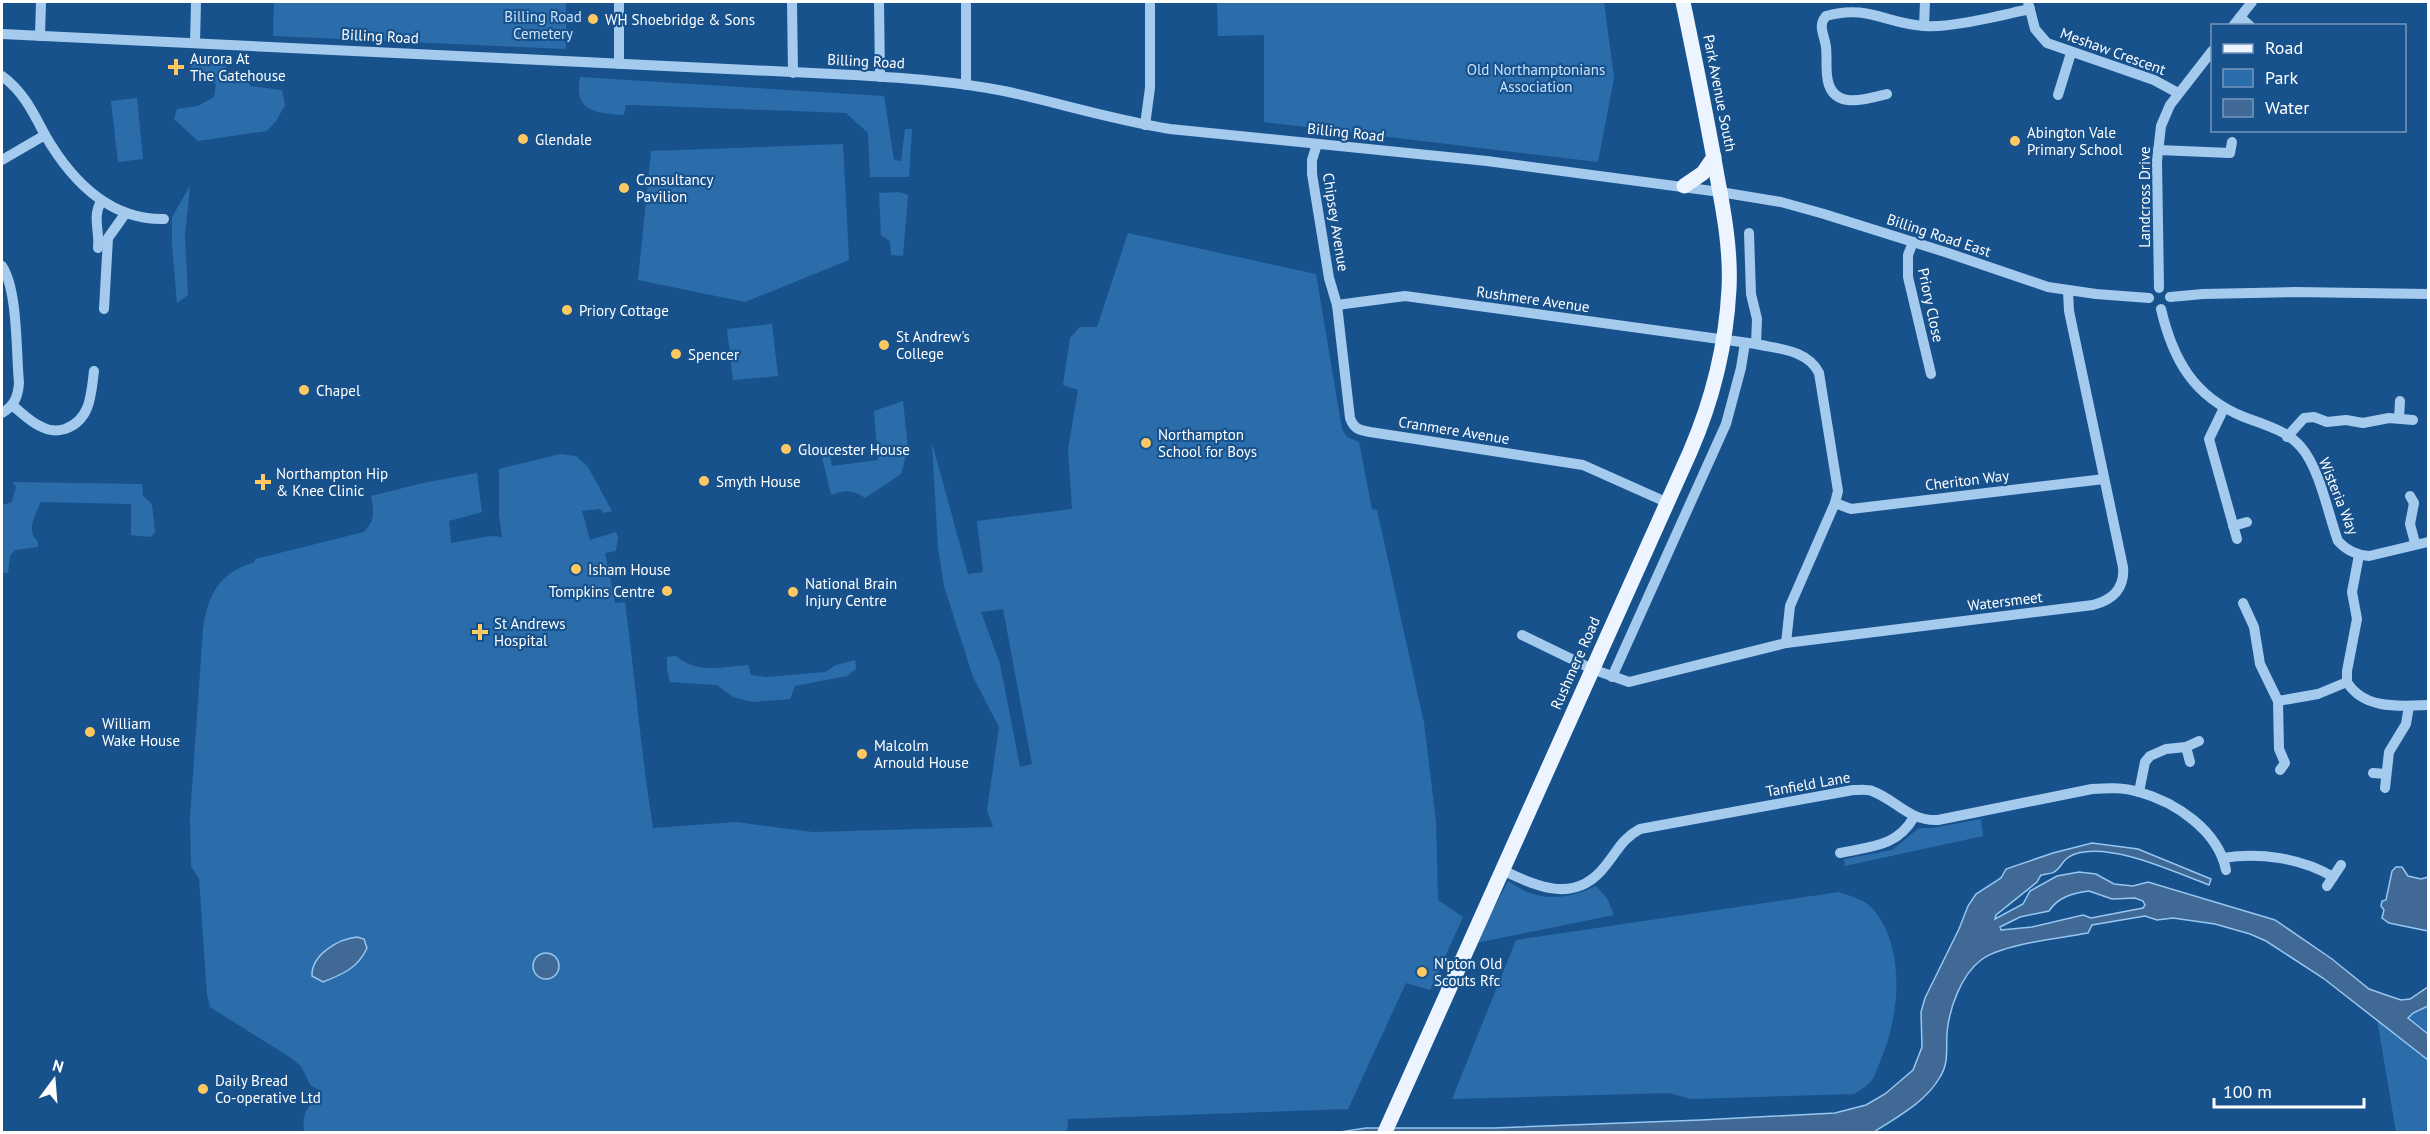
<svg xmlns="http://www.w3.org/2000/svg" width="2430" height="1134" font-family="'PT Sans',sans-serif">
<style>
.green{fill:#2b6dab;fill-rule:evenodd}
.water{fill:#406a95;stroke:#97c6f1;stroke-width:1.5;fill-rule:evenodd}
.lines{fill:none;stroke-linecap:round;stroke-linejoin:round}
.minor{stroke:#a4caee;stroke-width:10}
.major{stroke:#ebf4ff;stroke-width:15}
.poi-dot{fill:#ffc861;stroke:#18528d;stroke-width:2}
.labels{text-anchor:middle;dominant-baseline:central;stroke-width:4.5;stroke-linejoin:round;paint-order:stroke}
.park-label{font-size:15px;fill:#cae3fa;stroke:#18528d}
.poi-label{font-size:15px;fill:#fff;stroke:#18528d;text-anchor:start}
.street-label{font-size:15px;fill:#fff;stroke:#18528d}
</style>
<rect width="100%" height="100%" fill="#18528d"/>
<g class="green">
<polygon points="274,2 566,2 566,49 273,36"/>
<polygon points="1217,2 1604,2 1614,78 1598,162 1264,122 1264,35 1218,36"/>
<polygon points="212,60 213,66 226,66 226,73 247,75 250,86 282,90 285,105 276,121 267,131 198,141 174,119 177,109 198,106 214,97 216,84 191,76 191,61"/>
<path d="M580 77 884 96 894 160 901 161 905 129H912L909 177H870L868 133 846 113 634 105H626L624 115C597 113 573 112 580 77Z"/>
<polygon points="137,98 143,159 118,162 111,101"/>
<polygon points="843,144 849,260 745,302 638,280 651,151"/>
<polygon points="190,186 185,235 188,295 177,303 172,243 172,217"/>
<polygon points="899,192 908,195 903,256 891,255 890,241 881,235 879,193"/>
<path d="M1128 233 1316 274 1342 429 1347 437 1359 442 1372 509 1377 510 1424 723 1436 821 1438 900 1463 917 1430 990 1406 983 1348 1109 1068 1119 1067 1132H304C303 1115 304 1108 320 1098L318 1089 311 1086 301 1066 288 1056 210 1007 207 994 199 879 191 866 190 818 203 629C208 594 219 573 255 562V559L364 532C375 520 374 512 371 496L423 483 477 473 482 512 449 521 451 543 491 536 502 537 499 515V469L560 454 576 456 588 467 612 511 604 513 600 509 582 511 590 540 616 532 618 537 616 551 605 553 615 603 625 602C635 678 641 753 653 828L736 822 813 832 993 827 987 810 999 727 973 677 944 586 938 548 932 443 968 574 983 572 977 521 1072 509 1068 449 1078 390 1063 385 1070 338 1080 327H1097ZM1003 609 1032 764 1020 767 1000 664 981 612Z"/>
<polygon points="772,324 778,376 733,380 727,329"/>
<path d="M903 401 908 448 901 474 865 498C852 489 845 490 831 495L820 448H828L832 466 878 460 874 411Z"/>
<path d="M12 482 142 484 143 496 152 504 155 532 151 537 131 535V504L41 502C36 513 25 532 38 541V547L15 550 10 556 8 573H2V505L12 502 16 487Z"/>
<path d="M676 656C697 674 722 667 748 665L751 675 767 677 825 672 836 665 855 660 856 669 847 676 795 686 790 699 753 702 733 697 717 685 670 682 667 670V657Z"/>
<polygon points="1981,819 1983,836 1845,866 1844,859 1892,850 1919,828 1933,828"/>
<path d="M1508 881C1515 885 1522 891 1530 893 1551 901 1577 896 1596 886L1607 898 1614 915 1476 943Z"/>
<path d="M1839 892C1850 896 1864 899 1872 908 1906 946 1900 1015 1881 1059 1878 1066 1876 1074 1872 1080 1867 1086 1860 1090 1854 1094L1691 1099 1669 1093 1452 1099 1516 940Z"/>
<polygon points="2428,1006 2428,1034 2407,1018 2413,1013"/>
<polygon points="2385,1011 2428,1046 2428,1132 2396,1132 2377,1019"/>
</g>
<g class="water">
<path d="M2092 843 2138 849 2211 879 2209 885C2174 872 2111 842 2075 854 2062 858 2062 868 2054 872 2051 874 2045 874 2041 875L2037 882 1996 915 1995 919 2023 904 2030 891 2057 876 2079 872 2096 874 2114 884 2133 886 2148 882 2275 920 2332 959 2369 989 2392 997 2401 1000 2410 999 2428 987V1006L2413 1013 2408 1018 2428 1034V1060L2323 978 2266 941 2250 934 2215 924 2173 918 2157 920 2145 916 2092 925 2088 933C2061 938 2002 944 1981 960 1961 975 1949 1009 1947 1033 1946 1049 1949 1063 1940 1077 1926 1102 1897 1117 1874 1132H1340L1366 1128H1494L1701 1120 1835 1113 1866 1105 1885 1094 1913 1070 1922 1047 1921 1012 1925 998 1959 929 1968 906 1976 894 2001 878 2006 869 2053 853ZM2089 891 2112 899 2135 898 2143 901 2145 905 2143 908 2091 918 2083 915 2032 927 2001 930 2000 927 2020 917 2049 911C2058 897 2073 893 2089 891Z"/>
<polygon points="2396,867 2402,867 2408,876 2421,879 2428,877 2428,931 2389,923 2382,918 2384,910 2381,906 2382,901 2386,900 2392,871"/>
<path d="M357 937 364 939 367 948C358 968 343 974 323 982L312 976C311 955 338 939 357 937Z"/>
<circle cx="546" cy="966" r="13"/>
</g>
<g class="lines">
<g class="minor">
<polyline points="619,2 619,64"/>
<polyline points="792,2 793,73"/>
<polyline points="879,2 880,77"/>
<polyline points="966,2 966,85"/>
<polyline points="2028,2 2035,29 2047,43 2154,80 2178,93"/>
<polyline points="2240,17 2250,26"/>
<polyline points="1924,26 1925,2"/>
<polyline points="2233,26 2252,2"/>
<path d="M2 34 853 75C903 78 954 81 1004 91 1059 103 1113 120 1170 129L1487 161 1720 192 1781 202 1824 214 1945 252 2048 287 2096 294 2149 298"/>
<polyline points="40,36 41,2"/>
<polyline points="195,43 196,2"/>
<path d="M2 76C23 91 33 112 45 135 71 180 109 220 164 219"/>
<path d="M1887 94C1864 100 1830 111 1827 75 1826 66 1827 56 1826 47 1825 36 1817 26 1826 16 1868 4 1886 24 1925 26 1952 28 2001 15 2030 9"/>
<polyline points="2058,95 2071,53"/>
<polyline points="1145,125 1150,88 1150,2"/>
<path d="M1317 144 1312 160V174L1329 278 1337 305 1350 418C1354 429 1359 430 1370 432L1583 465 1666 502"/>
<polyline points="2158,150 2230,153 2232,142"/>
<polyline points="2,160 45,135"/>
<polyline points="1749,233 1751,294 1757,319 1756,344"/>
<polyline points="1913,242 1908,255 1908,277 1931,374"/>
<path d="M98 248C100 232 92 216 101 202"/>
<path d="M2 266C18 290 16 352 19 383 18 397 14 406 2 413"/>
<polyline points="2159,288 2157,161 2161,126 2170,105 2212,51"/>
<polyline points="2170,297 2203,294 2295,292 2428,294"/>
<path d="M1337 305 1405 296 1756 344C1779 349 1808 350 1819 373L1838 491 1835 503 1790 606 1786 643"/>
<polyline points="104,309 108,238 125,214"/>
<path d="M2161 309C2173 360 2194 397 2244 417 2263 424 2288 431 2301 447 2320 469 2328 514 2338 541 2346 550 2356 555 2369 556L2428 542"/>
<path d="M12 405C22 413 31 423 42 427 49 431 58 431 65 429 91 420 91 394 94 371"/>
<polyline points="2224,408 2209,439 2237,539"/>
<polyline points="2399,418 2400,401"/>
<polyline points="2287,437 2304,418 2314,417 2327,422 2346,420 2363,423 2389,418 2413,420"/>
<polyline points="2410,496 2414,503 2410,524 2415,543"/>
<polyline points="1835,503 1851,509 2104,479"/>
<polyline points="2233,526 2247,522"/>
<path d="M2359 555 2352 592 2357 619 2347 671V682C2364 710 2400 706 2428 705"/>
<polyline points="2243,603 2254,627 2260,664 2278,701 2279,749 2285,763 2280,770"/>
<path d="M1522 635 1592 669 1629 682 1786 643 2093 605C2113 600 2125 588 2123 567L2069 311 2068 291"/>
<polyline points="1612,677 1726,424 1741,368 1745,343"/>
<polyline points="2278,701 2318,694 2347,682"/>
<polyline points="2186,747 2190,762"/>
<polyline points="2373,773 2386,774"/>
<polyline points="2385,788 2389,752 2406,724 2409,706"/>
<polyline points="2139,792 2145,762 2150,756 2166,749 2186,747 2199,741"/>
<path d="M1840 853C1871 846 1897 847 1914 817"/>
<path d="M2223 858C2259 852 2302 858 2333 877"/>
<path d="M1502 870C1538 887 1576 905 1606 865 1618 850 1623 838 1640 829L1853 790C1859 790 1867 789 1872 791 1898 801 1908 821 1938 820L2092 789C2107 788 2123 787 2139 792 2175 802 2218 830 2226 870"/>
<polyline points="2327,886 2341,865"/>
</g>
<g class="major">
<polyline points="1684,186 1703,173 1714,157"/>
<path d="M1385 1132 1690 452C1713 399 1726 347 1729 289 1731 251 1724 213 1717 176 1707 118 1695 60 1683 2"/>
</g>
</g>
<g class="poi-dot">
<circle cx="593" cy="19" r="6"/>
<path d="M173 58h6v6h6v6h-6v6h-6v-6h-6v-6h6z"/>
<circle cx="523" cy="139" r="6"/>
<circle cx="2015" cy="141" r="6"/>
<circle cx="624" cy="188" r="6"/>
<circle cx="567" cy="310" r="6"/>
<circle cx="884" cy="345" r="6"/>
<circle cx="676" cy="354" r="6"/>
<circle cx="304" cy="390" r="6"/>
<circle cx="1146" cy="443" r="6"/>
<circle cx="786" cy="449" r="6"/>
<circle cx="704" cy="481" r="6"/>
<path d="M260 473h6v6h6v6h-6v6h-6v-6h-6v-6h6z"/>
<circle cx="576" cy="569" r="6"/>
<circle cx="667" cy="591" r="6"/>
<circle cx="793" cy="592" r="6"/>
<path d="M477 623h6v6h6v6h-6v6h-6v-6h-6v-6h6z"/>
<circle cx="90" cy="732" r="6"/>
<circle cx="862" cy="754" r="6"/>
<circle cx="1422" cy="972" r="6"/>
<circle cx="203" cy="1089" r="6"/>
</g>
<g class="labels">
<g class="park-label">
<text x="543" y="16">Billing Road<tspan x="543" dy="17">Cemetery</tspan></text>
<text x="1536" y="69">Old Northamptonians<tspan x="1536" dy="17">Association</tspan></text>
</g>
<g class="poi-label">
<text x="605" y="19">WH Shoebridge &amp; Sons</text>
<text x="190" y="58">Aurora At<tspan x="190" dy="17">The Gatehouse</tspan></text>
<text x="2027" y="132">Abington Vale<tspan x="2027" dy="17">Primary School</tspan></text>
<text x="535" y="139">Glendale</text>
<text x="636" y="179">Consultancy<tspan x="636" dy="17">Pavilion</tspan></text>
<text x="579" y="310">Priory Cottage</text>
<text x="896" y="336">St Andrew's<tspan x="896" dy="17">College</tspan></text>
<text x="688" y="354">Spencer</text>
<text x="316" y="390">Chapel</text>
<text x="1158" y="434">Northampton<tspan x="1158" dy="17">School for Boys</tspan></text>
<text x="798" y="449">Gloucester House</text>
<text x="276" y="473">Northampton Hip<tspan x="276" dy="17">&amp; Knee Clinic</tspan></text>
<text x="716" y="481">Smyth House</text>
<text x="588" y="569">Isham House</text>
<text x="805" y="583">National Brain<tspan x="805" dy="17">Injury Centre</tspan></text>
<text x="655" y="591" text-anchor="end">Tompkins Centre</text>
<text x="494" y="623">St Andrews<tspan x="494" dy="17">Hospital</tspan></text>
<text x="102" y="723">William<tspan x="102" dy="17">Wake House</tspan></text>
<text x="874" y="745">Malcolm<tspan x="874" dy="17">Arnould House</tspan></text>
<text x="1434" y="963">N'pton Old<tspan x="1434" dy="17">Scouts Rfc</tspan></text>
<text x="215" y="1080">Daily Bread<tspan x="215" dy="17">Co-operative Ltd</tspan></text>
</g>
<g class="street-label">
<text transform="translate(380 36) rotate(3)">Billing Road</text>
<text transform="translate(2113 51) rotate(20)">Meshaw Crescent</text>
<text transform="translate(866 61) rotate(3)">Billing Road</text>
<text transform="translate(1720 93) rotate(79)">Park Avenue South</text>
<text transform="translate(1346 132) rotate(6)">Billing Road</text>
<text transform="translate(2144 197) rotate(-90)">Landcross Drive</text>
<text transform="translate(1336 222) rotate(81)">Chipsey Avenue</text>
<text transform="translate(1939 235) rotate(18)">Billing Road East</text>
<text transform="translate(1533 299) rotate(8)">Rushmere Avenue</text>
<text transform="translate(1931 305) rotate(78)">Priory Close</text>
<text transform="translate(1454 430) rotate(9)">Cranmere Avenue</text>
<text transform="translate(1967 480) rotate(-7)">Cheriton Way</text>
<text transform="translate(2339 496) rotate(68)">Wisteria Way</text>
<text transform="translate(2005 601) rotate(-7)">Watersmeet</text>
<text transform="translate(1575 663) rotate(-66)">Rushmere Road</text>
<text transform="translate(1808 784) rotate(-10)">Tanfield Lane</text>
</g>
</g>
<rect width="2430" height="1134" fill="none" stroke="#ffffff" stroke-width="6"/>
<rect x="2211" y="24" width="195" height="108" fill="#18528d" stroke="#7497bb" stroke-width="1.5"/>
<rect x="2223" y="44" width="30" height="9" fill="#ebf4ff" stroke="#7497bb" stroke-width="1.5"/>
<text x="2265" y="54" font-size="18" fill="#ffffff">Road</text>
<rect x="2223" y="69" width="30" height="18" fill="#2b6dab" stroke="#7497bb" stroke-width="1.5"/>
<text x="2265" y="84" font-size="18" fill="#ffffff">Park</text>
<rect x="2223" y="99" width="30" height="18" fill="#406a95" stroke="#7497bb" stroke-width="1.5"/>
<text x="2265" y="114" font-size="18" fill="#ffffff">Water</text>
<g transform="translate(54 1080) rotate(16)" stroke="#18528d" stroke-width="4.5" paint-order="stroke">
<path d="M0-4.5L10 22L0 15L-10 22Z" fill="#ffffff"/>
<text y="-9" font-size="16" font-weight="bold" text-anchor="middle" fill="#ffffff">N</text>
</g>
<path d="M2214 1098v9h150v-9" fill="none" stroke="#ffffff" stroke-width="3"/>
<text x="2223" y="1098" font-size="18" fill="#ffffff" stroke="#18528d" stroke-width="4.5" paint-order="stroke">100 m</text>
</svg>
